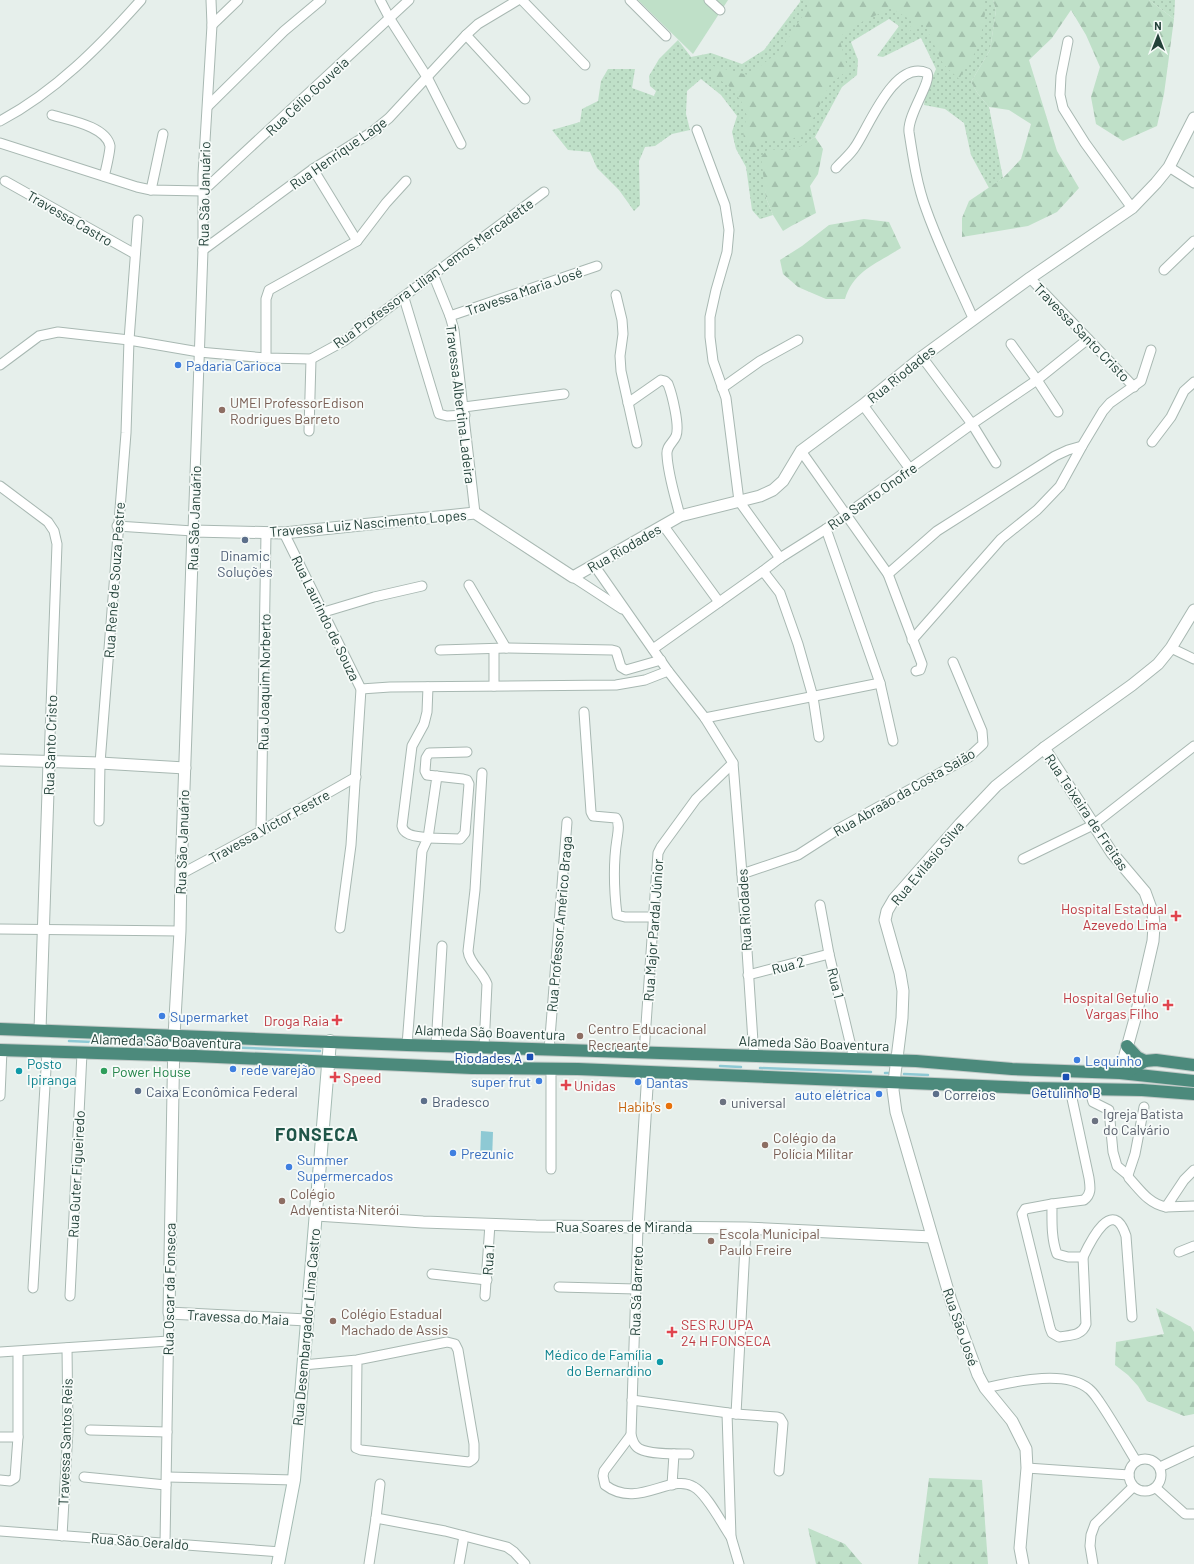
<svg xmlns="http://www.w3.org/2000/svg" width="1194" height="1564" font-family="Barlow,sans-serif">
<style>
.grass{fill:url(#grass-dots)}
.forest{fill:url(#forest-firs)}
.green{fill:#bfe0c8}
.water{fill:#8ec9d4}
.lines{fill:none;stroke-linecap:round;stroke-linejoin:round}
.stream{stroke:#8ec9d4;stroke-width:2.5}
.minor-casing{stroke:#a8b8b2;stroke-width:11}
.tertiary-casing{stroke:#a8b8b2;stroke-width:13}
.secondary-casing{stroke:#a4bbb3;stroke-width:14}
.trunk-casing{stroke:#c2cac8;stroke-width:14}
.minor{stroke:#fff;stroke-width:9}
.tertiary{stroke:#fff;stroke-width:11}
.secondary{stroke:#fff;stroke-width:12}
.trunk{stroke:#4c8a7c;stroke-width:12}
.shop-dot{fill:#3f7fe0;stroke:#f7fbf9;stroke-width:1.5}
.education-dot{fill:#8d6e63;stroke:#f7fbf9;stroke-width:1.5}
.service-dot{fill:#5c6f8a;stroke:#f7fbf9;stroke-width:1.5}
.health-dot{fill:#e0444e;stroke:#f7fbf9;stroke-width:1.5}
.transit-dot{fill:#1a4fb4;stroke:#f7fbf9;stroke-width:1.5}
.culture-dot{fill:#0f9aa8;stroke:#f7fbf9;stroke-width:1.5}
.leisure-dot{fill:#2e9e5b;stroke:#f7fbf9;stroke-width:1.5}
.worship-dot{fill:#6b7280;stroke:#f7fbf9;stroke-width:1.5}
.food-dot{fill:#e8710a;stroke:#f7fbf9;stroke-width:1.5}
.labels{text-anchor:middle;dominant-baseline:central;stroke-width:3.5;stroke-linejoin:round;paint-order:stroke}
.street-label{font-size:14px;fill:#24423a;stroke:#f7fbf9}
.shop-label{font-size:14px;fill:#366cbe;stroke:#f7fbf9;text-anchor:start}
.education-label{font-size:14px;fill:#785e54;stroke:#f7fbf9;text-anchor:start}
.service-label{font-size:14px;fill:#4e5e75;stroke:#f7fbf9;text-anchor:start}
.health-label{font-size:14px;fill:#be3a42;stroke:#f7fbf9;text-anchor:end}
.transit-label{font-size:14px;fill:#164399;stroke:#f7fbf9;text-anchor:end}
.culture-label{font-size:14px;fill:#0d838f;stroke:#f7fbf9;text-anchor:start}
.leisure-label{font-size:14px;fill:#27864d;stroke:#f7fbf9;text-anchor:start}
.worship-label{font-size:14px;fill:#5b616d;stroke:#f7fbf9;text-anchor:start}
.food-label{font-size:14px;fill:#c56008;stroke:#f7fbf9;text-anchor:end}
.district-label{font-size:18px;font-weight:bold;letter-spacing:1px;fill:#1f5548;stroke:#f7fbf9}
</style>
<defs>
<pattern id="grass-dots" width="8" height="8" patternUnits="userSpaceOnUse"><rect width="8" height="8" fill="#bfe0c8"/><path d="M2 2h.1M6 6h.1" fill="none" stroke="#a4c1ad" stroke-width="1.8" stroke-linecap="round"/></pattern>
<pattern id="forest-firs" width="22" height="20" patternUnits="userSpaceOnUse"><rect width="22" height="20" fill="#bfe0c8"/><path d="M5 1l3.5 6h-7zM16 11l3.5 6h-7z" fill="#a4c1ad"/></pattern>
</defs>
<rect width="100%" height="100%" fill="#e6efeb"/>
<g class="grass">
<polygon points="800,0 993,0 996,10 990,50 971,82 978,94 989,107 1003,178 989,188 971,155 964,123 945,109 924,105 926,91 936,69 921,38 883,57 877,56 899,26 889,19 851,42 858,60 857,75 842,87 815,137 801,147 790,150 768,150 765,181 766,198 773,215 760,219 752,210 746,167 736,149 732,132 737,116 721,95 701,79 687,91 686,114 690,130 672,134 655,146 645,147 639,161 640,205 634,211 619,190 597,168 590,152 568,150 552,130 580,122 582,109 598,101 601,81 608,69 635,69 632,88 654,96 656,91 650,86 649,76 659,59 678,40 691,57 711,53 742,64 764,50 800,2"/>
<polygon points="1149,0 1175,0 1174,19"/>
</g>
<g class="forest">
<polygon points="809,0 982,0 985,14 979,46 959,79 943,64 924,23 904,34 914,22 891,8 862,22 839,37 848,70 830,84 807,131 789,141 765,140 751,152 744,139 743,131 747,116 741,101 728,85 711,75 713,66 748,75 779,52 809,6"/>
<polygon points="993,0 1149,0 1174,19 1164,94 1157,126 1123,141 1096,124 1091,97 1100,67 1086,35 1071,10 1052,38 1029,60 1057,151 1079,188 1057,212 1028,226 962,237 962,218 969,201 1003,178 1021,159 1031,124 1009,110 989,107 978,94 971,82 990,50 996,10"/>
<path d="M815 137 823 149 818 174 810 186 816 213C805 219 794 224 783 231L773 215 766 198 761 157 768 149C791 151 795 151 815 137Z"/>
<path d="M864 219 889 222 901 248C878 263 853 271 845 299H826L798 287 783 274 780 260 802 246 829 225Z"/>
<polygon points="1156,1308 1191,1327 1194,1332 1194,1414 1184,1416 1147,1401 1138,1386 1128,1375 1115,1365 1116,1342 1164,1334"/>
<polygon points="929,1478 982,1480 988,1564 918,1564"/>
<polygon points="808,1528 845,1544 862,1564 816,1564"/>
</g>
<polygon class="green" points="638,0 728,0 693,54"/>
<polygon class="water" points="481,1131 493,1132 492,1160 480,1160"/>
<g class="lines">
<g class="stream">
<polyline points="69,1041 165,1045"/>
<polyline points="199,1046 320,1051"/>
<polyline points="720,1066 741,1067"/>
<polyline points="760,1068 871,1072"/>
<polyline points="885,1073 889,1073"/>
<polyline points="904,1074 928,1075"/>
</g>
<defs>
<g id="minor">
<polyline points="380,0 390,19 427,77 461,144"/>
<polyline points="522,0 585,65"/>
<polyline points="630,0 666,36"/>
<polyline points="709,0 720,10"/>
<polyline points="212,25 238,0"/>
<polyline points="466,35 525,99"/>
<polyline points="1068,41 1061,76 1060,95 1063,108 1085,143 1132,208"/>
<polyline points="208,106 284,31 321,0"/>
<path d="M52 115C68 120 106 126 110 146 110 151 106 170 104 176"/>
<path d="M0 121C55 92 100 46 141 0"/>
<polyline points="697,130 725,205 729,230 727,252 716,290 710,317 710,337 713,361 726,398 739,501 780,558"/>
<polyline points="0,143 137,187 151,190 203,191 409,0"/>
<polyline points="1169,167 1194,183"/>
<path d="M836 168C842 161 850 155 855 147 869 127 894 59 927 73 932 82 907 115 909 132 913 158 917 185 926 209 939 246 957 282 973 318"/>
<polyline points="313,169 357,241"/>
<polyline points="5,181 135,254"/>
<polyline points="151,190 163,134"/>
<polyline points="203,250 313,169 372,132 389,118 466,35 478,24 518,0"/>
<polyline points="1164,270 1194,241"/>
<polyline points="433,274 450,316 454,330 475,513"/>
<polyline points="1030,278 1134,387"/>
<polyline points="616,295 622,320 623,334 620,356 621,371 637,443"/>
<polyline points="404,298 439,414 447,416 465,415"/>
<polyline points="450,316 597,266"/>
<polyline points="1011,344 1037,380 1058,412"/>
<polyline points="922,357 972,424 996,463"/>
<polyline points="266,358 266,299 269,290 357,241 386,203 406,181"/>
<polyline points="0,365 39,336 58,332 129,340 199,352 266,358 311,359 344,341 544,192"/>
<polyline points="722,388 760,361 798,340"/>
<path d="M628 403 661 380 665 381 668 384C672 394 680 426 676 436 673 443 666 446 667 455 668 475 675 496 680 516"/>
<polyline points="863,405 910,469"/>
<polyline points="464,407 564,394"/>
<polyline points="309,431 311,359"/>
<polyline points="1152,442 1171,417 1184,391 1194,382"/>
<polyline points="801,451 888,574 922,664 920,670 916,671"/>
<polyline points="0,486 48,522 54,531 57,544 49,762"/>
<polyline points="663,525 719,602"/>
<polyline points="117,526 193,531 203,250 203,174 212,25 211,0"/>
<polyline points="826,529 880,683 893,741"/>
<polyline points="284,533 361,689 351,845 340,928"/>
<polyline points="594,565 668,671 705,718 733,763 742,874 754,1057"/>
<polyline points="763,571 780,593 798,644 813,697 819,737"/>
<polyline points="888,574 937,531 1055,456 1068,450 1082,446 1103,411 1110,403 1141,381 1151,350"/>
<polyline points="573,577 622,609"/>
<polyline points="469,585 506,648"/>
<polyline points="324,612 374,597 422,586"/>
<polyline points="912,640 1001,539 1037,510 1060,486 1082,446"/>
<polyline points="1171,648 1194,659"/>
<polyline points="653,649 763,571 780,558 826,529 972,424 1037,380 1088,339"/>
<polyline points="440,650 506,648 612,650 616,651 621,667 626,670 661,660"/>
<polyline points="494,686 494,649"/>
<polyline points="361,689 390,687 616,685 645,680 668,671"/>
<path d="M584 712 591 812 593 816 616 818C620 824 618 832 617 839 613 864 614 890 617 915L625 917H653"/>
<polyline points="705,718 880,683"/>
<path d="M482 773 475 890 468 951C469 963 483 972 487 984L484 1047"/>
<polyline points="437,776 428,838 460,839 465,833 469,784 467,780 463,779 427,775 425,771 426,758 429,753 467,752"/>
<polyline points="99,821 100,763 126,433 129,340 138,220"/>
<polyline points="261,831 266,533"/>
<polyline points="1023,859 1093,825 1194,746"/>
<polyline points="181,874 261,831 356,777"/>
<polyline points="742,874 798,855 840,828 969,757 983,744 982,731 953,662"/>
<polyline points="820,905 829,954 854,1059"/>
<polyline points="0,929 180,931"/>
<polyline points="748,975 829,954"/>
<path d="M407 1045 422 851 428 838C419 836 404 837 402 826L412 746 424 724 427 712 428 687"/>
<polyline points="436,1046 442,946"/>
<polyline points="549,1050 567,822"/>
<polyline points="644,1053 658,853 661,847 696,799 733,763"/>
<path d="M1070 1089 1089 1178C1090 1186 1092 1194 1084 1200L1052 1204C1052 1220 1051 1238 1057 1254L1068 1257H1083C1091 1240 1113 1196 1126 1236L1132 1317"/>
<polyline points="1085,1089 1091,1095 1093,1102 1109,1110 1113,1152 1117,1166 1128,1175"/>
<polyline points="0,1096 2,1050"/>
<path d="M1144 1107 1135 1154 1128 1175 1129 1178C1140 1190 1149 1204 1166 1207"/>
<polyline points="551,1169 551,1069"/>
<polyline points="1194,1170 1184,1180 1166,1207 1194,1206"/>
<path d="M1052 1204 1025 1209 1022 1214 1050 1328 1052 1333 1059 1337C1070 1335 1082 1336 1086 1324L1083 1257"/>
<path d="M638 1227 631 1435C632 1438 633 1443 636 1446 643 1455 678 1454 689 1454"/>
<polyline points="1179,1252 1194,1246"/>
<polyline points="432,1274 487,1280"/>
<polyline points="559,1287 636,1289"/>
<polyline points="33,1288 47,1052"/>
<polyline points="70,1296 82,1053"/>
<polyline points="485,1296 490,1224"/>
<polyline points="0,1352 169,1341"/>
<polyline points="303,1365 357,1360 447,1342 455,1344 458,1350 474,1444 474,1458 472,1460 469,1462 361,1450 356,1448 357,1360"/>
<path d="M985 1388C1013 1382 1065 1369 1089 1389 1093 1392 1096 1397 1099 1401 1112 1420 1124 1441 1136 1461"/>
<polyline points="632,1400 736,1414 746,1228"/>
<polyline points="727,1413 731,1537 739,1564"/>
<polyline points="736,1414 777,1417 780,1418 783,1423 779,1471"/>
<polyline points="90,1430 167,1432"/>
<path d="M631 1435 604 1471 603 1476 605 1485C638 1510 671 1472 694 1487 707 1494 722 1524 731 1537"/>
<polyline points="0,1437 18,1437"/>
<circle cx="1145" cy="1475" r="16"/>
<polyline points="1160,1467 1194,1451"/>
<polyline points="1027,1468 1129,1475"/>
<polyline points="84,1477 166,1485"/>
<polyline points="167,1477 294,1480"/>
<polyline points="0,1480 10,1481 15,1478 18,1437 18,1352"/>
<polyline points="672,1485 674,1454"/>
<polyline points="1156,1488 1185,1514 1194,1514"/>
<polyline points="376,1518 445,1531 507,1547 514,1552 525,1564"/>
<polyline points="0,1531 281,1552"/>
<polyline points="62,1536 68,1430 67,1348"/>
<polyline points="165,1543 169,1313"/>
<polyline points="369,1564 376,1518 380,1484"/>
<polyline points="459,1564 464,1536"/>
<polyline points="1093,1564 1090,1546 1091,1535 1095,1524 1133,1487"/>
</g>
<g id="tertiary">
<polyline points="1044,748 1112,853 1145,892 1153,914 1154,926 1153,941 1136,1015 1120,1073"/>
<polyline points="0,760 100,763 185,768"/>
<polyline points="40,1030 49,762"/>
<polyline points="316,1215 423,1222 536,1226 746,1228 932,1237"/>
<polyline points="638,1227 648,1072"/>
<polyline points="307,1320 169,1313 174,1036 180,931 181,874 193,531 284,533 475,513 573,577 680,516 760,496 773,490 783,481 801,451 863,405 922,357 1030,278 1132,208 1156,183 1169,167 1194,118"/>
<polyline points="1023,1564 1020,1548 1027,1468 1026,1449 1012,1421 985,1388 978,1375 951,1301 896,1112 893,1090 902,1018 903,991 900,973 885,920 887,911 894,899 960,824 996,786 1044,748 1132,685 1158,664 1171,648 1194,610"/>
</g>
<polyline id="secondary" points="278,1564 294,1480 330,1041"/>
<g id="trunk">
<polyline points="0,1029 407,1045 916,1061 1012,1069 1120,1073 1194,1081"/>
<polyline points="1127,1046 1137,1057 1145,1061"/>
<polyline points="0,1050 195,1056 472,1068 578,1069 1029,1088 1142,1090 1194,1094"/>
<polyline points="1126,1073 1145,1061 1156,1060 1194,1065"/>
</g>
</defs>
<use href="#minor" class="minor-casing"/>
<use href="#tertiary" class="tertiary-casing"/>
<use href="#secondary" class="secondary-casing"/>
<use href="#trunk" class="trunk-casing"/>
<use href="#minor" class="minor"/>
<use href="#tertiary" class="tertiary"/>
<use href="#secondary" class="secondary"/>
<use href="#trunk" class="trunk"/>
</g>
<g class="shop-dot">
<circle cx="178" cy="365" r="4"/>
<circle cx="162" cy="1016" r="4"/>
<circle cx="1077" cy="1060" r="4"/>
<circle cx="233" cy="1069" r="4"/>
<circle cx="539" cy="1081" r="4"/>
<circle cx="638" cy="1082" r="4"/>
<circle cx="879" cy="1094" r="4"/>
<circle cx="453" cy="1153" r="4"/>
<circle cx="289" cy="1167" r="4"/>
</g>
<g class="education-dot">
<circle cx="222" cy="410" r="4"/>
<circle cx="580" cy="1036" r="4"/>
<circle cx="765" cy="1145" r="4"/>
<circle cx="282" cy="1201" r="4"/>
<circle cx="711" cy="1241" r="4"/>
<circle cx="333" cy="1321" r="4"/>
</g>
<g class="service-dot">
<circle cx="245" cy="540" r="4"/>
<circle cx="138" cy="1091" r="4"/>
<circle cx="936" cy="1094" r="4"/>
<circle cx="424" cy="1101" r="4"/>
</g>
<g class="health-dot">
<path d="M1174 910h4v4h4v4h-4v4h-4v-4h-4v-4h4z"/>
<path d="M1166 999h4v4h4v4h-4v4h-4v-4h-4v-4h4z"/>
<path d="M335 1014h4v4h4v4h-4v4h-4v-4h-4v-4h4z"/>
<path d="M333 1071h4v4h4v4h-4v4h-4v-4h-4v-4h4z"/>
<path d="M564 1079h4v4h4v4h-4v4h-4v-4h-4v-4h4z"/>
<path d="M670 1326h4v4h4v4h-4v4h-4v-4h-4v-4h4z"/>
</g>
<g class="transit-dot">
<rect x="526" y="1053" width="8" height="8" rx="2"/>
<rect x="1062" y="1073" width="8" height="8" rx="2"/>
</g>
<g class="culture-dot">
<circle cx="19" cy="1071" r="4"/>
<circle cx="660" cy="1362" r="4"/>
</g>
<circle class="leisure-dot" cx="104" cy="1071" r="4"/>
<g class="worship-dot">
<circle cx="723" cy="1102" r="4"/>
<circle cx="1095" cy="1121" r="4"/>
</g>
<circle class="food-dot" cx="669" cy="1106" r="4"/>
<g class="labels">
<g class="street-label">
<text transform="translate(307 96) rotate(-43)">Rua Célio Gouveia</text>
<text transform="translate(338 153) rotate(-35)">Rua Henrique Lage</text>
<text transform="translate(204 194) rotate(-89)">Rua São Januário</text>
<text transform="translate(70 218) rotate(30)">Travessa Castro</text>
<text transform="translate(433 273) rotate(-36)">Rua Professora Lilian Lemos Mercadette</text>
<text transform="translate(524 291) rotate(-19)">Travessa Maria José</text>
<text transform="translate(1082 332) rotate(46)">Travessa Santo Cristo</text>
<text transform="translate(901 374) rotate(-39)">Rua Riodades</text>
<text transform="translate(461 404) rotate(83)">Travessa Albertina Ladeira</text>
<text transform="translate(872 496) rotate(-35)">Rua Santo Onofre</text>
<text transform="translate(194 518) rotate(-88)">Rua São Januário</text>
<text transform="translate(368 523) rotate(-5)">Travessa Luiz Nascimento Lopes</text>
<text transform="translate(624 548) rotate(-30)">Rua Riodades</text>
<text transform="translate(114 580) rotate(-86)">Rua Renê de Souza Pestre</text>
<text transform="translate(326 618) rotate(64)">Rua Laurindo de Souza</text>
<text transform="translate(264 682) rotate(-89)">Rua Joaquim Norberto</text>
<text transform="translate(50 745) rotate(-88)">Rua Santo Cristo</text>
<text transform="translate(904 792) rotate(-30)">Rua Abraão da Costa Saião</text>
<text transform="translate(1087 812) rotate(56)">Rua Teixeira de Freitas</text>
<text transform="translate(269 826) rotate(-29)">Travessa Victor Pestre</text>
<text transform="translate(182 842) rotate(-88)">Rua São Januário</text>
<text transform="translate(927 863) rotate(-50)">Rua Evilásio Silva</text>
<text transform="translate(744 910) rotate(-93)">Rua Riodades</text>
<text transform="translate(559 924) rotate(-85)">Rua Professor Américo Braga</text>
<text transform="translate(653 930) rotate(-86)">Rua Major Pardal Júnior</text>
<text transform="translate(788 965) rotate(-15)">Rua 2</text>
<text transform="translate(836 983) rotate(76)">Rua 1</text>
<text transform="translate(490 1032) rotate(2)">Alameda São Boaventura</text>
<text transform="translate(166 1041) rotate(2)">Alameda São Boaventura</text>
<text transform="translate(814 1043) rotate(2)">Alameda São Boaventura</text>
<text transform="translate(76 1174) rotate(-87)">Rua Guter Figueiredo</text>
<text x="624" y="1226">Rua Soares de Miranda</text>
<text transform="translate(488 1260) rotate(-86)">Rua 1</text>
<text transform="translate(169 1289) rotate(-89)">Rua Oscar da Fonseca</text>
<text transform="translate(636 1291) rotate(-88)">Rua Sá Barreto</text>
<text transform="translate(238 1317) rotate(3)">Travessa do Maia</text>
<text transform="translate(306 1327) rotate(-85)">Rua Desembargador Lima Castro</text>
<text transform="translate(961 1327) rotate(71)">Rua São José</text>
<text transform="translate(65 1442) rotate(-88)">Travessa Santos Reis</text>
<text transform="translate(140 1541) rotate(4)">Rua São Geraldo</text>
</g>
<g class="shop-label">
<text x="186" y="365">Padaria Carioca</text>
<text x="170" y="1016">Supermarket</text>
<text x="1085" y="1060">Lequinho</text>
<text x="241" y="1069">rede varejão</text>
<text x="531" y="1081" text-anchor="end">super frut</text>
<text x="646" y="1082">Dantas</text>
<text x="871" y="1094" text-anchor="end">auto elétrica</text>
<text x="461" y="1153">Prezunic</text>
<text x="297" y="1159">Summer<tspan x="297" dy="16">Supermercados</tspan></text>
</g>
<g class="education-label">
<text x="230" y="402">UMEI ProfessorEdison<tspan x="230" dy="16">Rodrigues Barreto</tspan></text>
<text x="588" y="1028">Centro Educacional<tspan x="588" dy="16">Recrearte</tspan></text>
<text x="773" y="1137">Colégio da<tspan x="773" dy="16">Polícia Militar</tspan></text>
<text x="290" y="1193">Colégio<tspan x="290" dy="16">Adventista Niterói</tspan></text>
<text x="719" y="1233">Escola Municipal<tspan x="719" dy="16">Paulo Freire</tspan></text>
<text x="341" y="1313">Colégio Estadual<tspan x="341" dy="16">Machado de Assis</tspan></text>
</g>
<g class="service-label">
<text x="245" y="555" text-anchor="middle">Dinamic<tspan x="245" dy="16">Soluções</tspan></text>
<text x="146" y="1091">Caixa Econômica Federal</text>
<text x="944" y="1094">Correios</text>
<text x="432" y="1101">Bradesco</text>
</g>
<g class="health-label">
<text x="1167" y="908">Hospital Estadual<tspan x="1167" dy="16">Azevedo Lima</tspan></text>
<text x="1159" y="997">Hospital Getulio<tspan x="1159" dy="16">Vargas Filho</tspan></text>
<text x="329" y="1020">Droga Raia</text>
<text x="343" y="1077" text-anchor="start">Speed</text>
<text x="574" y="1085" text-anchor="start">Unidas</text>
<text x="681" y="1324" text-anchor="start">SES RJ UPA<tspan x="681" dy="16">24 H FONSECA</tspan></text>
</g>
<g class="transit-label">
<text x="522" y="1057">Riodades A</text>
<text x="1066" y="1092" text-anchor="middle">Getulinho B</text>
</g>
<g class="culture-label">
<text x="27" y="1063">Posto<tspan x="27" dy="16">Ipiranga</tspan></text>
<text x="652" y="1354" text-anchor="end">Médico de Família<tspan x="652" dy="16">do Bernardino</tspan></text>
</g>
<g class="leisure-label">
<text x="112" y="1071">Power House</text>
</g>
<g class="worship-label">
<text x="731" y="1102">universal</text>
<text x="1103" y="1113">Igreja Batista<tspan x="1103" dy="16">do Calvário</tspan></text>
</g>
<g class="food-label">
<text x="661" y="1106">Habib's</text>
</g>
<g class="district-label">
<text x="317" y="1134">FONSECA</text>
</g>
</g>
<g transform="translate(1158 36)" stroke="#f7fbf9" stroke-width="3" paint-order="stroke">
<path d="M0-3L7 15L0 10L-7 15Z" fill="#24423a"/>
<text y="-6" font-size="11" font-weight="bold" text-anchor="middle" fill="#24423a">N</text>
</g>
</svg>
